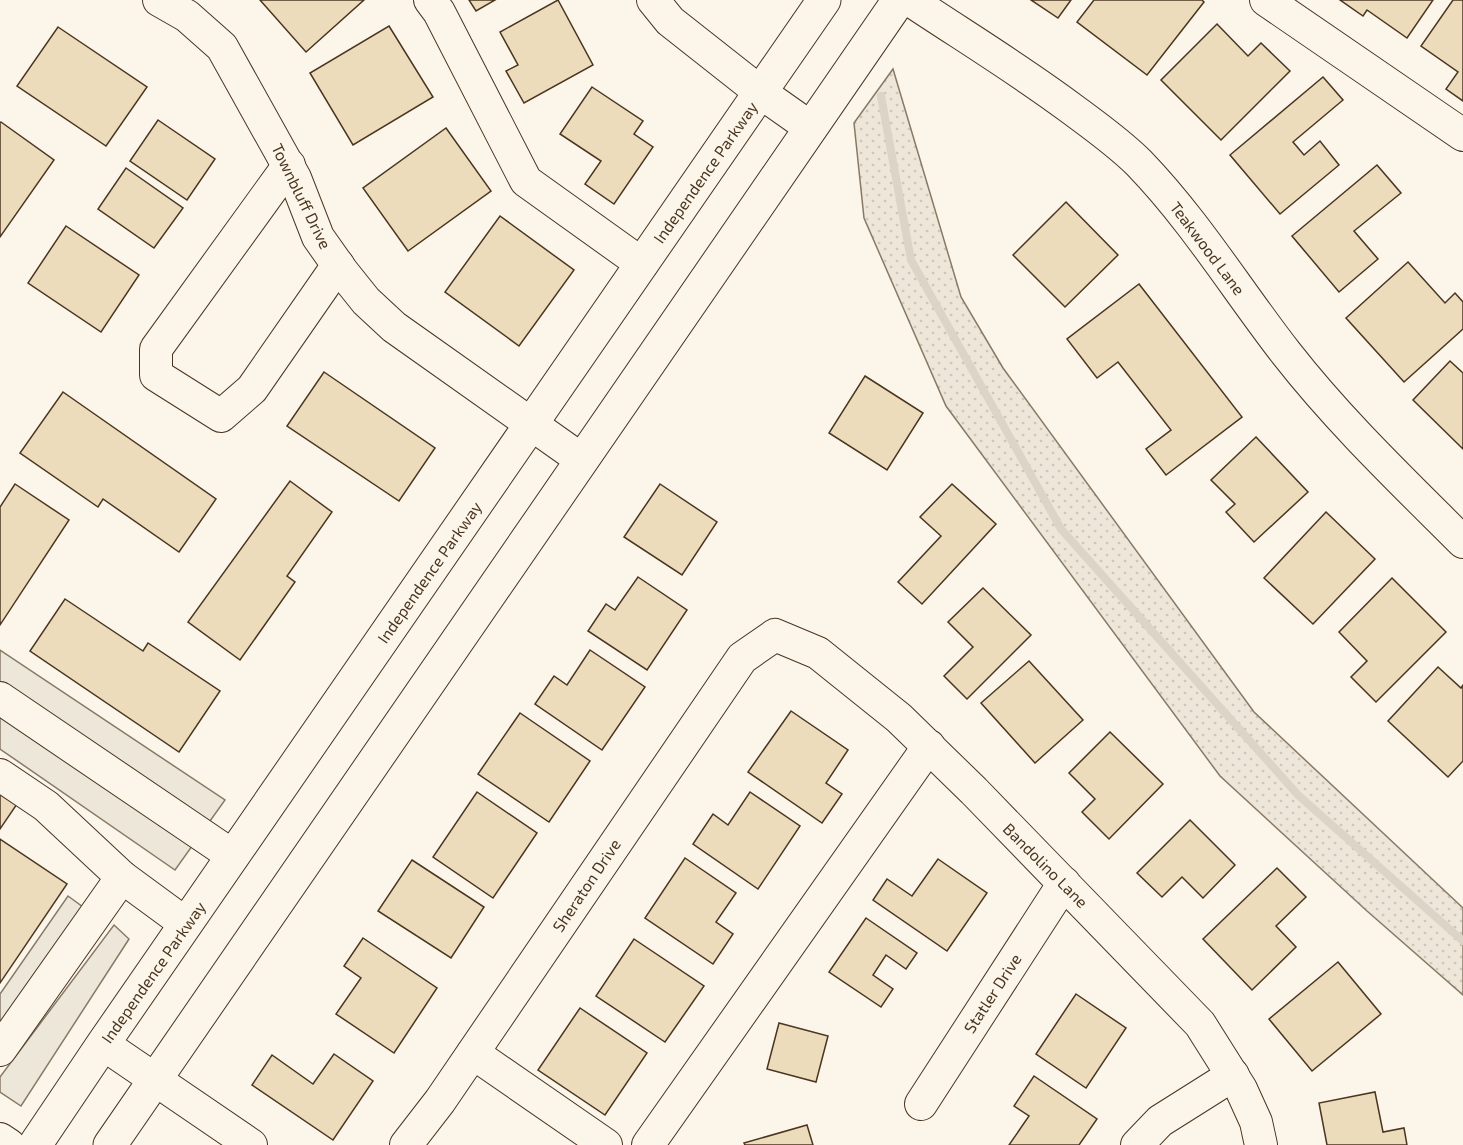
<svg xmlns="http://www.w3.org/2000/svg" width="1463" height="1145" font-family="'Exo 2',sans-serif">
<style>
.grass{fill:url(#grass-dots);stroke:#887966;stroke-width:1.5}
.parking{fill:#ede7d9;stroke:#887966;stroke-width:1.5}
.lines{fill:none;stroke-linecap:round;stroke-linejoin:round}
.stream{stroke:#dcd4c6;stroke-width:8}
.building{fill:#ecdcbc;stroke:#4a3520;stroke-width:1.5}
.minor-casing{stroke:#4a3520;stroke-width:34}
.major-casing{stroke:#4a3520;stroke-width:35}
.minor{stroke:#fbf6e9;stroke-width:32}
.major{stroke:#fbf6e9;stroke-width:33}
.labels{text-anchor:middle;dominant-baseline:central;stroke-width:4.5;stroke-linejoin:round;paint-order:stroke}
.street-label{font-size:16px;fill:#4a3520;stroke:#fbf6e9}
</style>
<defs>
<pattern id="grass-dots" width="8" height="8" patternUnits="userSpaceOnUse" patternTransform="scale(1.5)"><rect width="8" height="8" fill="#ede6d9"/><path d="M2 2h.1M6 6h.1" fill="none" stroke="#cdc6ba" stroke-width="1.8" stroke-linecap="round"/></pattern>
</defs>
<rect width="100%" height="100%" fill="#fbf6e9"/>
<polygon class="grass" points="893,69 961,297 1003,368 1254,712 1463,908 1463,995 1367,911 1220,776 946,406 864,218 854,123"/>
<g class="parking">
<polygon points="0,650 225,800 175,870 0,749"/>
<polygon points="68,896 87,910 0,1036 0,994"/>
<polygon points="114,925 129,939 21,1106 0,1092 0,1077"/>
</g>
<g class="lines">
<polyline class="stream" points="881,96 911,260 1061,529 1298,795 1463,941"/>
</g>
<g class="building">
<polygon points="260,0 364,0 306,52"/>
<polygon points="469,0 495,0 476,11"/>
<polygon points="558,0 593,65 524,103 506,71 518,65 500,32"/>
<polygon points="1031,0 1071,0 1058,18"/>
<polygon points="1094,0 1202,0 1204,2 1147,75 1077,22"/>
<polygon points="1340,0 1433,0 1407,38 1367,10 1363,16"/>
<polygon points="1453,0 1463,0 1463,101 1446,89 1458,72 1421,46"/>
<polygon points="1217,24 1248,56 1261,43 1290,71 1221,140 1161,80"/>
<polygon points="389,26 433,97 353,145 310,73"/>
<polygon points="58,27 147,87 106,146 17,86"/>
<polygon points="1323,77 1343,100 1293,142 1304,155 1320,141 1339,165 1280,214 1230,155"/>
<polygon points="592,87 643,121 634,134 653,147 614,204 585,184 601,161 560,134"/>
<polygon points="158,120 215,159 187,200 130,161"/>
<polygon points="1,122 54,160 0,237 0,123"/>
<polygon points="446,128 491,191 408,251 363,188"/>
<polygon points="1377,165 1401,193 1354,231 1378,259 1339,292 1292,236"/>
<polygon points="126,168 183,208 154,248 98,209"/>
<polygon points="1066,202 1118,255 1065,307 1013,255"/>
<polygon points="500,216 574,270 519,346 445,292"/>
<polygon points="66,226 139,275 101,332 28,283"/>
<polygon points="1408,262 1445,303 1455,293 1463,302 1463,329 1404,382 1346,318"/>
<polygon points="1139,284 1242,417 1166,475 1146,449 1171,430 1118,362 1097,378 1067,339"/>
<polygon points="1450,361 1463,373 1463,449 1413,400"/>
<polygon points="324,372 435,448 399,501 287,426"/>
<polygon points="865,376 923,413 887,470 829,433"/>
<polygon points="63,392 216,499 179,552 103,499 98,507 20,453"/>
<polygon points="1256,437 1308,492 1254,542 1226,512 1235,504 1211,480"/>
<polygon points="290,481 332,512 287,576 295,582 240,660 188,622"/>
<polygon points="15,484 69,520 0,625 0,507"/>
<polygon points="660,484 717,522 682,575 624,537"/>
<polygon points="952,484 996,524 922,604 898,582 941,536 920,517"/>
<polygon points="1326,512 1375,559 1313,624 1264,578"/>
<polygon points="638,577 687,610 647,670 588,631 606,604 615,610"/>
<polygon points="1392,578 1446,632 1376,702 1351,677 1367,661 1339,632"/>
<polygon points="983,588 1031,635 967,699 944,676 973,647 948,622"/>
<polygon points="65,599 143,651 148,643 220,691 179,752 30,651"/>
<polygon points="590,650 645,687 602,750 535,704 554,676 567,685"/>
<polygon points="1029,661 1083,720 1035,763 981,703"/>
<polygon points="1438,667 1461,688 1463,685 1463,761 1448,777 1388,721"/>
<polygon points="791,711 848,750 826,783 842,794 822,823 748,772"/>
<polygon points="520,713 590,761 549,822 478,774"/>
<polygon points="1110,732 1163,784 1109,839 1082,812 1095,799 1069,773"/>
<polygon points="0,792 17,804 0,829"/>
<polygon points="477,792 537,833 493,898 433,857"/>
<polygon points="750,792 800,826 758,889 693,844 713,814 728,825"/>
<polygon points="1190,820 1235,865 1203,898 1182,877 1162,897 1137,873"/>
<polygon points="0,839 67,884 0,983"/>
<polygon points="685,858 736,893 716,922 733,934 713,964 645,918"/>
<polygon points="938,859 987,893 947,951 873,900 887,879 912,896"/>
<polygon points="412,860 484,907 451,958 378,911"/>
<polygon points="1277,868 1306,897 1276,926 1296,947 1252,990 1203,939"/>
<polygon points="866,918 917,953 906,969 886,955 873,975 893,989 881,1007 829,972"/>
<polygon points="363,938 437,988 394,1053 336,1014 361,978 344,966"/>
<polygon points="634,939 704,986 665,1042 596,996"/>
<polygon points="1338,962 1381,1014 1312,1071 1269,1019"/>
<polygon points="1076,994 1126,1028 1086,1088 1036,1054"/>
<polygon points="580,1008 647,1053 605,1115 538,1070"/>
<polygon points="779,1023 828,1036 816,1082 767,1069"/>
<polygon points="334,1054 373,1081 333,1140 252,1085 272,1055 313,1084"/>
<polygon points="1034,1076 1097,1119 1079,1145 1009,1145 1029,1116 1014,1106"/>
<polygon points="1375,1092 1383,1132 1404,1128 1407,1145 1327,1145 1319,1103"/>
<polygon points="807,1125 813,1145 745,1145 744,1143"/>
</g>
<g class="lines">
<defs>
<g id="minor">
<polyline points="159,0 187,16 222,47 295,178 318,237 342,271 366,301 394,327 582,460"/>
<polyline points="430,0 439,12 526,181 642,264"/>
<polyline points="653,0 670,21 760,92 811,128"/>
<path d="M910 0C964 36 1020 70 1072 109 1095 126 1119 143 1139 163 1195 221 1237 290 1286 353 1339 421 1402 481 1463 542"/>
<polyline points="1266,0 1463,135"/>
<polyline points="289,165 156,349 156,375 221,416 252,389 338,265"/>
<polyline points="0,698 233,856"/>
<polyline points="0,775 46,806 122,877 0,1050"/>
<polyline points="122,877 186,924"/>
<polyline points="103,1044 251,1145"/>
<polyline points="473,1053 606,1145"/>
<polyline points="921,1104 1064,883"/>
<polyline points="0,1139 9,1145"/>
<polyline points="406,1145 440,1101 742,658 775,635 818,653 899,718 974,791 1200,1024 1241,1089 1256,1122 1261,1145"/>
<polyline points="648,1145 929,746"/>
<polyline points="1137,1145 1160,1121 1233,1075"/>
</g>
<g id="major">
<polyline points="35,1145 103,1044 824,0"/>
<polyline points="110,1145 899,0"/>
</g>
</defs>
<use href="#minor" class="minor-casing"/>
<use href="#major" class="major-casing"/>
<use href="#minor" class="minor"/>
<use href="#major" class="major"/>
</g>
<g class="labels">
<g class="street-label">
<text transform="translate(705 172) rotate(-55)">Independence Parkway</text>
<text transform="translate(302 196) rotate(64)">Townbluff Drive</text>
<text transform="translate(1208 248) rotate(53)">Teakwood Lane</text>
<text transform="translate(429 572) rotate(-55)">Independence Parkway</text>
<text transform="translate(1046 865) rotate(45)">Bandolino Lane</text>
<text transform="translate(586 885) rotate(-56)">Sheraton Drive</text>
<text transform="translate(153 972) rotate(-55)">Independence Parkway</text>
<text transform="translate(992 993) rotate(-57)">Statler Drive</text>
</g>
</g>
</svg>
